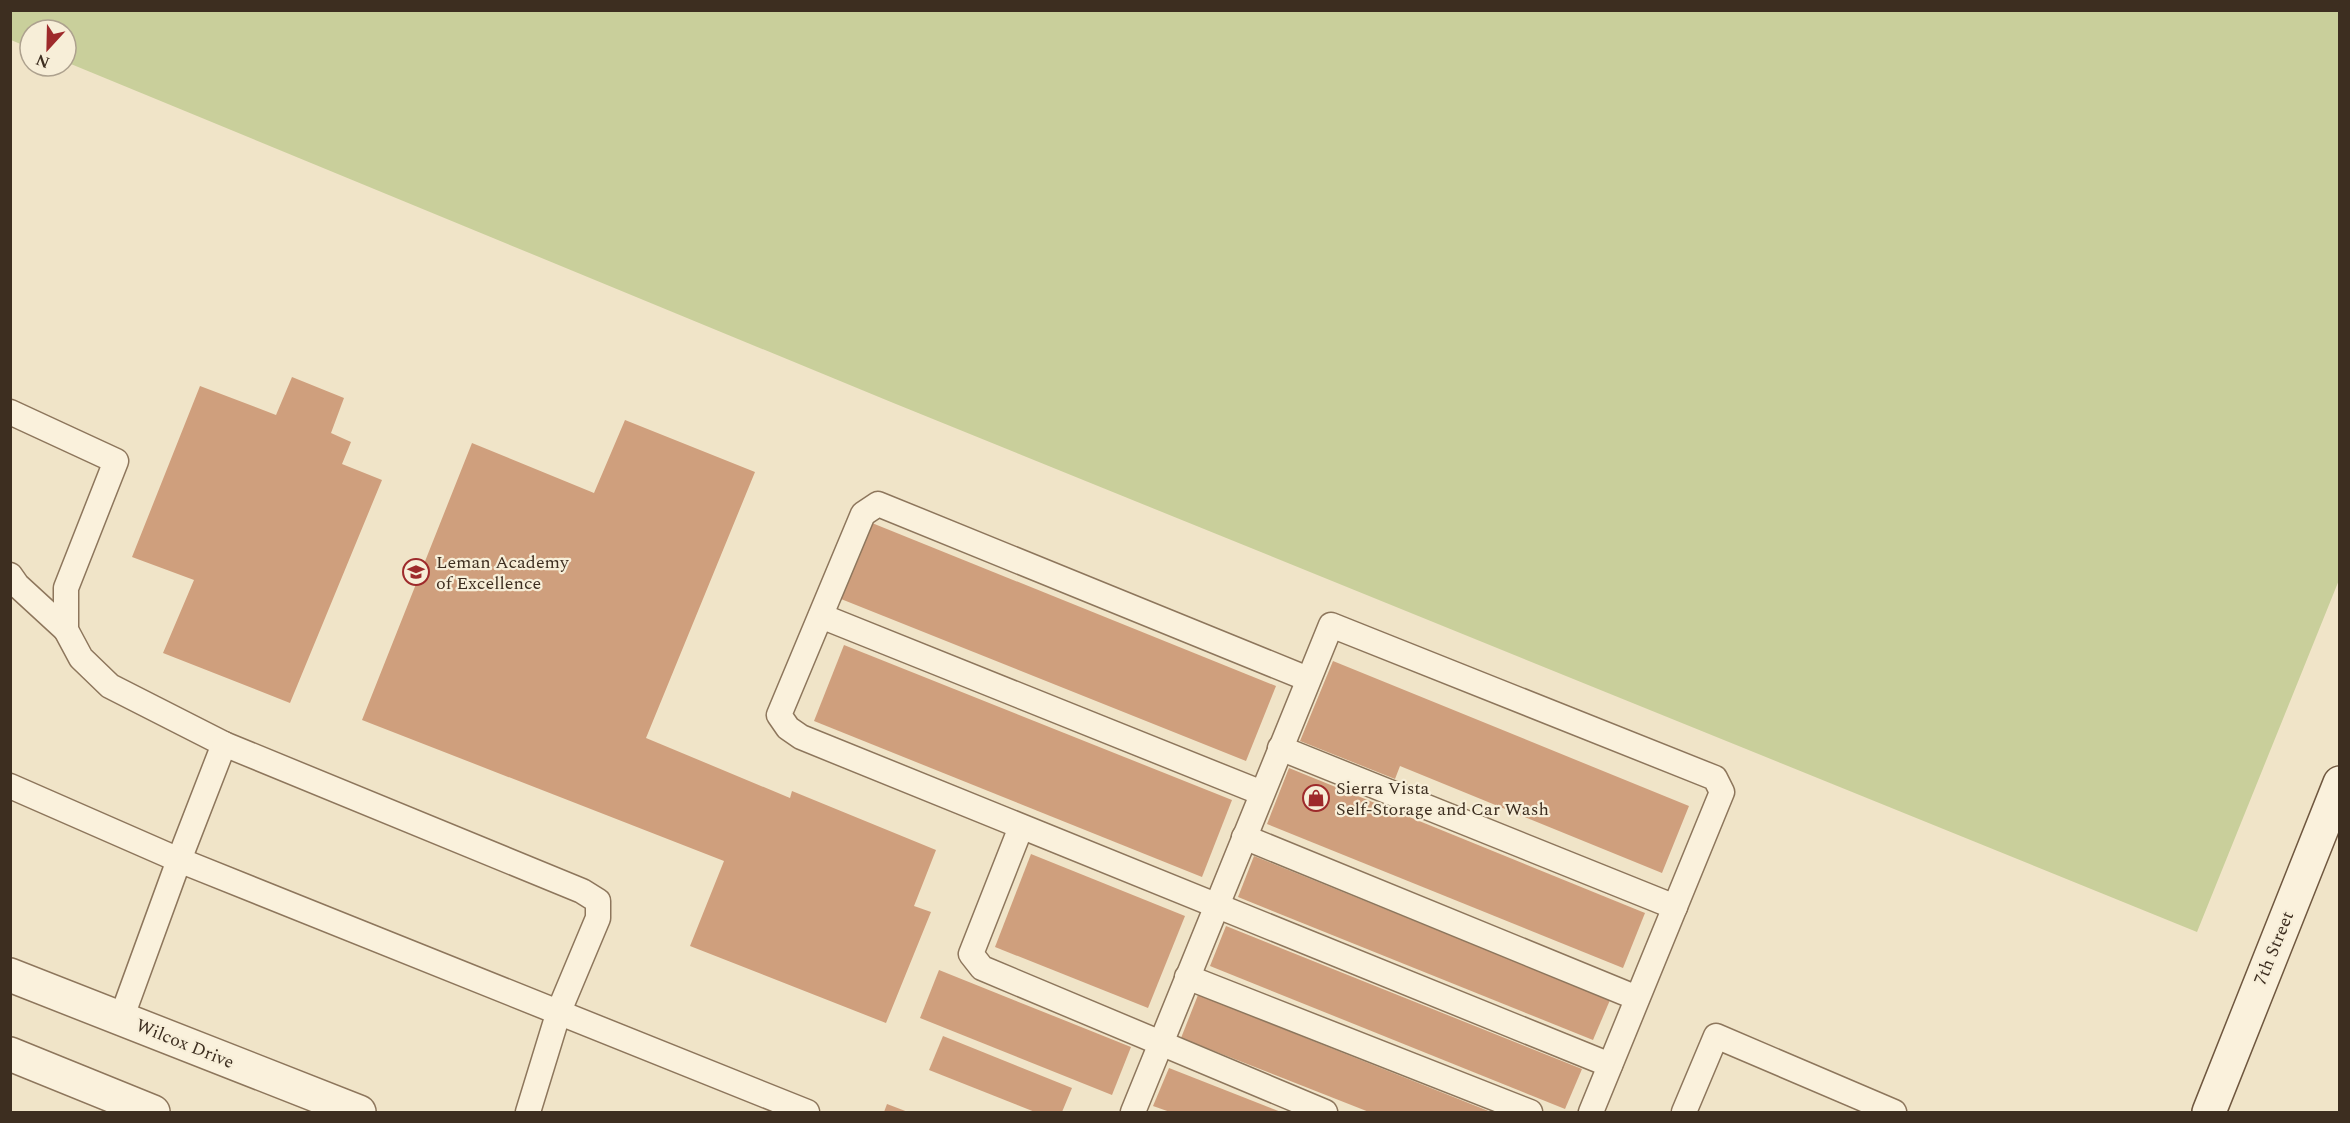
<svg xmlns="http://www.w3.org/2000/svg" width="2350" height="1123" font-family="Spectral,serif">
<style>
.green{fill:#c9cf9b}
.building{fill:#cf9f7d}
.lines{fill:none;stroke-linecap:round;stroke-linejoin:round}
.service-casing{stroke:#8d765c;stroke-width:27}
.tertiary-casing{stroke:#8d765c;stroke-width:36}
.secondary-casing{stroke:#6f573f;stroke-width:36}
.service{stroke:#faf1dc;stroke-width:24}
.tertiary{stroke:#faf1dc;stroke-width:33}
.secondary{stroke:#faf1dc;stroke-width:33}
.labels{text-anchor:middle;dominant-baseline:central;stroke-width:4.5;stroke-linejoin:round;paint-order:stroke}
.poi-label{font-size:18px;fill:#3d2e20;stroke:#f7eed8;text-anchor:start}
.street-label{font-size:18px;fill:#3d2e20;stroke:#f7eed8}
</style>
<rect width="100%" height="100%" fill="#f0e4c8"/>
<polygon class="green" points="10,11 2339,11 2339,580 2197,932 891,402 66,62 66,30 30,30 30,48 11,40"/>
<g class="building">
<polygon points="292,377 344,398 331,433 351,442 342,464 382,480 290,703 163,653 194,580 132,557 200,386 276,415"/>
<polygon points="625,420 755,472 646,738 790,798 792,791 936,850 914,906 931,912 886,1023 690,946 724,861 362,720 472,443 594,493"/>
<polygon points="872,523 1276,686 1246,761 841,599"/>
<polygon points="844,645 1232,800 1202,877 814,721"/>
<polygon points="1333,661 1689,806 1662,873 1400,766 1395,779 1300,741"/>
<polygon points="1289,768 1645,913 1623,968 1267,824"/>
<polygon points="1031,854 1185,916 1148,1008 995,947"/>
<polygon points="1254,856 1610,1000 1593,1040 1238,897"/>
<polygon points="1226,926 1582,1069 1565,1109 1210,966"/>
<polygon points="939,970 1131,1047 1112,1095 920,1018"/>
<polygon points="1198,995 1491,1112 1369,1112 1181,1038"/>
<polygon points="943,1036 1072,1088 1062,1112 1035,1112 929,1070"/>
<polygon points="1169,1068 1281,1112 1170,1112 1153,1106"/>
<polygon points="887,1104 908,1112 884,1112"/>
</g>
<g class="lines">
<defs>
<g id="service">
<polyline points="10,412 116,461 66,588 66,630 81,658 110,686 224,744 179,860 807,1112"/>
<polyline points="10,575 17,585 66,630"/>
<polyline points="821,616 1262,793"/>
<polyline points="1308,679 878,504 863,514 779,715 788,728 801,737 1610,1065"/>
<polyline points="224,744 582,891 598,901 598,918 559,1011 528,1112"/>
<polyline points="1280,748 1675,907"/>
<polyline points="10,786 179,860 121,1019"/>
<polyline points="1021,827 971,954 982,968 1325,1112"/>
<polyline points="1244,837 1637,998"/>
<polyline points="1187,977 1530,1112"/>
<polyline points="1133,1112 1331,625 1715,778 1722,792 1591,1112"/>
<polyline points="1684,1112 1716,1036 1894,1112"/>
</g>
<g id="tertiary">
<polyline points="10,975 359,1112"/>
<polyline points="10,1054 153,1112"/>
</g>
<polyline id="secondary" points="2209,1112 2340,783"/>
</defs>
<use href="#service" class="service-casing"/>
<use href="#tertiary" class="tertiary-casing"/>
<use href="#secondary" class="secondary-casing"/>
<use href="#service" class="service"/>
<use href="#tertiary" class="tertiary"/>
<use href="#secondary" class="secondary"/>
</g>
<defs>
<symbol id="school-ring" viewBox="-11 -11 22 22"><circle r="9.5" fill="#f7eed8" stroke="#9e2a2b" stroke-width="1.5"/><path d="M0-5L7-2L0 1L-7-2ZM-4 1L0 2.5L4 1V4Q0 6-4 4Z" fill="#9e2a2b"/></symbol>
<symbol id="shop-ring" viewBox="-11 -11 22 22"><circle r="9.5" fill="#f7eed8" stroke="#9e2a2b" stroke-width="1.5"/><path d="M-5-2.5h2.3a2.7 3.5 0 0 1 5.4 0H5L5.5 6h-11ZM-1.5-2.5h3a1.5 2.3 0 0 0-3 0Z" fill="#9e2a2b"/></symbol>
</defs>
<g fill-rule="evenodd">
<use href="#school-ring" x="401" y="557" width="30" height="30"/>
<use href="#shop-ring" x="1301" y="783" width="30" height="30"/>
</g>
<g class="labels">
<g class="poi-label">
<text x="436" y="562">Leman Academy<tspan x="436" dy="21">of Excellence</tspan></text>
<text x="1336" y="788">Sierra Vista<tspan x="1336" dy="21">Self-Storage and Car Wash</tspan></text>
</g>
<g class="street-label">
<text transform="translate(2274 948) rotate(-68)">7th Street</text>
<text transform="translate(185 1044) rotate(22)">Wilcox Drive</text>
</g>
</g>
<rect width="2350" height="1123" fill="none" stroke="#3d2e20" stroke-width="24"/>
<g transform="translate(48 48) rotate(202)"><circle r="28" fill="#f7eed8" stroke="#ada18e" stroke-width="1.5"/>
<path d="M0-4.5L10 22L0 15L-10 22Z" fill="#9e2a2b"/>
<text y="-9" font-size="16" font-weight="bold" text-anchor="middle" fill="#3d2e20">N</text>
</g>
</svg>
